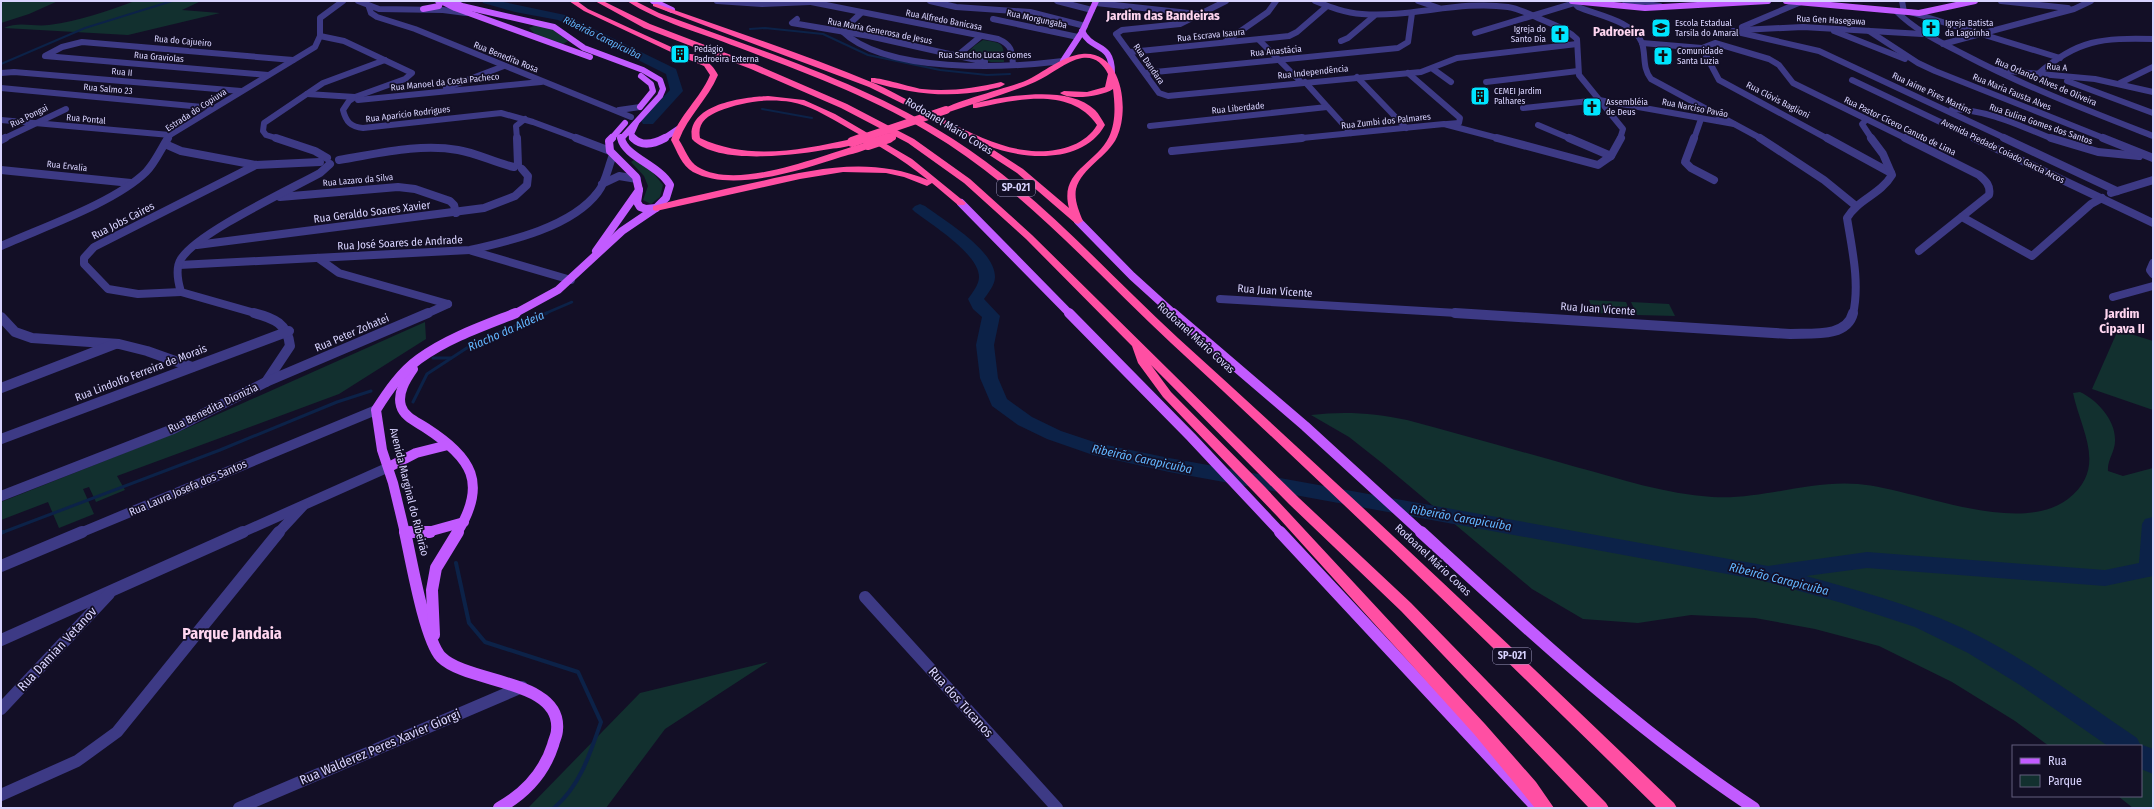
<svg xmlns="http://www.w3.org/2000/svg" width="2154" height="809" font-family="'Fira Sans Condensed',sans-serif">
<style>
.green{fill:#12302f}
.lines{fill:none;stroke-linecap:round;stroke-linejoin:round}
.stream-far3{stroke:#0c2248;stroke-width:2}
.stream-far2{stroke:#0c2248;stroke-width:2.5}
.stream-far1{stroke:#0c2248;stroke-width:3}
.stream{stroke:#0c2248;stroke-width:4}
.river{fill:#0c2248;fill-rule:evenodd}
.highway-tunnel{stroke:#312d47;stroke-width:8;stroke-dasharray:8 4;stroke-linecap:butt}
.minor-far3{stroke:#3d3a85;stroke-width:6}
.minor-far2{stroke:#3d3a85;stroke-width:8}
.minor-far1{stroke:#3d3a85;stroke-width:10}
.minor{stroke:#3d3a85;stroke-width:12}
.major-far3{stroke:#c25bff;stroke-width:6}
.major-far2{stroke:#c25bff;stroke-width:8}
.major-far1{stroke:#c25bff;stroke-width:10}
.major{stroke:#c25bff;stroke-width:12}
.highway{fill:#ff4fa3;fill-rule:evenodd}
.highway-bridge-far1{stroke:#ff4fa3;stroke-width:8}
.highway-bridge{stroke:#ff4fa3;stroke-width:10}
.labels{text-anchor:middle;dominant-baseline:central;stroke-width:3.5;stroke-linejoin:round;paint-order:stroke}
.far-street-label{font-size:9px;fill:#d9d4ff;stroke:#130f26}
.far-poi-label{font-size:9px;fill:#d9d4ff;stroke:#130f26;text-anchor:start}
.far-water-label{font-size:10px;font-style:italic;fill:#62b6ff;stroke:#130f26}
.shield{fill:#130f26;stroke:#9e99be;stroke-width:1}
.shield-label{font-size:10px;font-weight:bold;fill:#d9d4ff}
.street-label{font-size:11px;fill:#d9d4ff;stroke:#130f26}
.water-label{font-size:12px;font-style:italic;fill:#62b6ff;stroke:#130f26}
.far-district-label{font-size:13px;font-weight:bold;fill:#ffd6f0;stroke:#130f26}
.quarter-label{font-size:13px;font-weight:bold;fill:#ffd6f0;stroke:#130f26}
.near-street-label{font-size:13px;fill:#d9d4ff;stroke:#130f26}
.near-quarter-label{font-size:16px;font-weight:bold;fill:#ffd6f0;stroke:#130f26}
</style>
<rect width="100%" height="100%" fill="#130f26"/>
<g class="green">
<polygon points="6,1 58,1 29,14 1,23 1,3"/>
<path d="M135 1H201L182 10 220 13 128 35 4 28C19 21 33 27 49 25 80 21 107 11 135 1Z"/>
<polygon points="536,25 552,29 568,41 563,44 535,34 529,28"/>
<path d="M983 40C1002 43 1004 42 1004 62H991L967 54 974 46Z"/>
<polygon points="634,160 650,169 663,185 660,197 651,204 643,200 648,186 644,176 631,162"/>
<polygon points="1589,300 1626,302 1631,314 1594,313"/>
<polygon points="1631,302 1669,304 1675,316 1637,315"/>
<polygon points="425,322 426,339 339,394 117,476 125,490 96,502 89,487 83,489 94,514 59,528 48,502 1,520 1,502 185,429"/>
<polygon points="2118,330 2153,341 2153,410 2092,389"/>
<path d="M2080 392C2097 400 2116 420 2115 441 2115 452 2107 460 2108 471L2123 476 2153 468V808H2133L2118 796H2141V746H2049L2015 721 1952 682 1879 646 1815 629 1755 618 1691 615 1638 623 1583 619 1532 589 1382 463 1349 437 1311 415C1344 411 1374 413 1407 420 1463 435 1519 451 1576 467 1621 479 1665 494 1712 497 1762 500 1809 480 1858 484 1916 489 2018 537 2068 499 2108 468 2081 431 2073 393Z"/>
<polygon points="768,662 665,729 606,808 528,808 640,693"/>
</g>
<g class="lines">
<g class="stream-far3">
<polyline points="750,29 765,28 823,34 868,55 940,70 987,75 1010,74"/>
<polyline points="1,64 85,28 172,1"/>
<polyline points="762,109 812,118"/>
</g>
<polyline class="stream-far2" points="544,314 572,302"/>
<g class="stream-far1">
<polyline points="433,358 451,358"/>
<polyline points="413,402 427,374 476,342 547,313"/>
<polyline points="1,533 220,450 337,402 371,391"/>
</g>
<g class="stream">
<polyline points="1,533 3,532"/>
<path d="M456 563 469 623 485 642 578 672 601 722C590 754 580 786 554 808"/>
</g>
<g class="river">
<polygon points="482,1 499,1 565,15 676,69 683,91 653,124 643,124 641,121 643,118 670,90 666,74 558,20 515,12 483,3"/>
<path d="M920 204 925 206C945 221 995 250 995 277 995 285 988 293 984 299L1000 316 994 345 998 378 1007 399 1032 417 1061 431 1097 443 1169 458 1768 566 1867 552 2105 570 2139 563 2142 524 2145 519 2153 517V576L2105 586 1867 568 1806 576C1857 590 1909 604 1958 626 2022 655 2079 699 2137 738L2140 744 2153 749V774L2141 769V746H2108L2020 685 1968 653 1915 627 1842 603 1760 580 1169 472 1093 455 1047 439 1018 425 992 406 980 378 976 345 982 317 973 309 968 299C972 293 979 285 979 277 979 254 932 225 915 212L912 209 915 206Z"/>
</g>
<polyline class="highway-tunnel" points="676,51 688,56"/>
<g class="minor-far3">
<polyline points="358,1 379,9 443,10 466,13"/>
<polyline points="717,1 762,4 810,2"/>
<path d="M806 1 998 39C1012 45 1012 51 1013 65"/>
<polyline points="930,1 956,7 1030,12 1085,26"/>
<polyline points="1057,1 1092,10"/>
<polyline points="1226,1 1180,24 1122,30 1116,34 1159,93 1168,96 1421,72 1457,58 1577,44"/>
<path d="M1315 1C1330 7 1345 13 1362 14 1410 18 1460 0 1508 7 1521 9 1533 16 1545 21 1557 26 1568 30 1577 39L1579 75 1623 129 1620 139"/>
<polyline points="1418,1 1439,8"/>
<polyline points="1625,1 1660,6"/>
<polyline points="1902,1 1904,12"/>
<polyline points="2001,1 2068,8"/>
<polyline points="1096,3 1198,14"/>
<polyline points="369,7 371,13 377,17 415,29 631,117"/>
<path d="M1896 11C1916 31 1940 42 1965 55 2026 87 2089 111 2153 136"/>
<polyline points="1910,12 2060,58"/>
<path d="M861 13 842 31C886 74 1006 68 1063 61"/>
<polyline points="797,19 792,23 869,36 985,62"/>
<polyline points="993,19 1078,37"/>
<polyline points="1742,27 1801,2"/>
<polyline points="1741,30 1803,27 1922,34"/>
<polyline points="1733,31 1819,51 2007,139"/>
<polyline points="1834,31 1905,59"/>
<polyline points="1869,31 1918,63 1935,71 2106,139"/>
<path d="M1475 33 1578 2 1576 5 1578 7C1597 15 1634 21 1642 43 1646 55 1642 68 1651 79L1762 139"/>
<path d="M320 36 344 41 412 73 405 79 355 97 349 101 343 110C346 122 351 127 363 128L501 113 533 122 579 139"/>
<polyline points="1259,40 1301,82"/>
<polyline points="1341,41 1348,38 1374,16"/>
<polyline points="1225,42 1268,12 1276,1"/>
<polyline points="1642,43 1702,48"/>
<polyline points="1943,44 2074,9 2091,1"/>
<polyline points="1130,52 1289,36 1297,32 1326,7"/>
<polyline points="958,55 981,36"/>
<polyline points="1433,69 1451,82"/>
<polyline points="1997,70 2095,79 2153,92"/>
<polyline points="1,73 14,72 241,91"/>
<polyline points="1145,73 1398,48 1408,42 1412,13"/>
<polyline points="1408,73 1460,118 1459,123 1447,124"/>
<path d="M2038 74C2078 39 2102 38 2153 39"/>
<polyline points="268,75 45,56 62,47 82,42 293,60"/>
<polyline points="1357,77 1406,128"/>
<polyline points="1852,80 1976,139"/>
<polyline points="2067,81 2153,113"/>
<polyline points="1305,82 1351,133"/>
<polyline points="1486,82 1578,71"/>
<polyline points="2120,83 2153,67"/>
<polyline points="1,88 213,108"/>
<polyline points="446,88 504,66"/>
<polyline points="307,94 355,97"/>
<polyline points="358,100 541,82"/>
<polyline points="1523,108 1599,100 1734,124"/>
<path d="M1952 109C1989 110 2020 126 2053 139"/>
<polyline points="619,110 640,107"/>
<polyline points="1,120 170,135"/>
<polyline points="1866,120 1862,124 1872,139"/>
<polyline points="1538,125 1571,139"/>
<polyline points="1150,126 1327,107"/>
<polyline points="3,139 66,109"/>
<polyline points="167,139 170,135 315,47 320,36 320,18 343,1"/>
<polyline points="279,139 266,135 263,131 264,123 323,83 385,60"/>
<polyline points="517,139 516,126 525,119"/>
<polyline points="1292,139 1444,124 1501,139"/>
<polyline points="1694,139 1701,119"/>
<polyline points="1828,139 1719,80 1702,48 1715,43 1769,59 1779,65 1793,83 1907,139"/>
</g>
<g class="minor-far2">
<polyline points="276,138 315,151 327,158"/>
<polyline points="517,138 518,165"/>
<polyline points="576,138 610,151"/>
<polyline points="1497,138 1598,165 1611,156 1621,138"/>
<polyline points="1569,138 1611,156"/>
<polyline points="1694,138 1685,162 1691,168 1714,180"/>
<polyline points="1760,138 1824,180 1856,206"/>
<polyline points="1827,138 1891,173"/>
<path d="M1905 138 1979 175C1986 181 1991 186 1989 195L1919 251"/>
<polyline points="1974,138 2153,223"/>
<polyline points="2004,138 2117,191"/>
<polyline points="2051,138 2098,152 2139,156"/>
<polyline points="2103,138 2153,158"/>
<polyline points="1,140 5,138"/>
<polyline points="165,144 181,151 256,165 320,162"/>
<polyline points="1172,151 1302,138"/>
<path d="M339 160C377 154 419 143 458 150 477 153 495 163 514 167"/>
<polyline points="1,170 131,183"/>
<polyline points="602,184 619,176 637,179"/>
<polyline points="2111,193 2153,180"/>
<polyline points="280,197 398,187 415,189 450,201 454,205 456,213"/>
<polyline points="1962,217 2032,256 2091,204 2102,198"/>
<polyline points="197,245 484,208 515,196 527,185 528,176 522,169"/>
<path d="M1 246C43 227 114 203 146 172 155 163 161 149 168 138"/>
<polyline points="472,251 571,280"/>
<polyline points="318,258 339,273 448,304"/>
<polyline points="2153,263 2150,270 2153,274"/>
<path d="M179 265 470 250C510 241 572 227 598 192 606 182 608 167 613 155"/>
<polyline points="181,292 138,294 108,289 84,264 84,258 94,247 256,165"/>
<polyline points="2113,297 2153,286"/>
<polyline points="1220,299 1474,314"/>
<path d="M258 314 181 292C178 282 175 268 181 259 197 233 289 190 320 173L330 164"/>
<polyline points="426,314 448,304"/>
<path d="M1853 314C1860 283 1852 249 1847 218 1858 199 1880 195 1892 175L1883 154 1871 138"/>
</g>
<g class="minor-far1">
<path d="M254 313C274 318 288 324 290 346L266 382"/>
<path d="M1455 313 1790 334C1811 333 1847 338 1853 313"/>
<polyline points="1,317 15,332 32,338 119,344 147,351 192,367"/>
<polyline points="1,388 115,344"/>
<polyline points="1,439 289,331"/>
<polyline points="1,496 173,429 266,382 428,313"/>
<polyline points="80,533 376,410"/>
<polyline points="241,533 389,467"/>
<polyline points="278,533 303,506"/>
</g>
<g class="minor">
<polyline points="1,566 82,532"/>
<polyline points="865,597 1057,808"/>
<polyline points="1,640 243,532"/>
<polyline points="1,709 109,594"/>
<polyline points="1,795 77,761 117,732 279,532"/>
<polyline points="239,808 522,687"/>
</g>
<g class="major-far3">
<polyline points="441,1 455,8 590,57"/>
<polyline points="451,1 462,6 554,27 584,48 643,70 660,80 663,89 660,96 621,139"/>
<polyline points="653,1 672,10"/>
<polyline points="1572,1 1645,8 1768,1"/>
<polyline points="1786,1 1919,13 1975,1"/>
<polyline points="423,9 439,6 440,3 438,1"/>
<path d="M1082 31C1092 52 1112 41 1112 73"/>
<polyline points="1063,61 1082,32 1096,1"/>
<polyline points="640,107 653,91 651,84 641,76"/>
<polyline points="611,139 625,123"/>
<polyline points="633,139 631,134 636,123"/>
<polyline points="663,139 678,129"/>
</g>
<g class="major-far2">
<path d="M633 138C642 147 654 144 665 138"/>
<polyline points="639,190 637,202 640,207 646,209 656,208"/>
<polyline points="961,203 1070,314"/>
<polyline points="1078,221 1132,276 1174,314"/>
<polyline points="596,251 639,190 636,177 610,151 609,141 612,138"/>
<path d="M514 314 558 290 622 231 656 208 666 198 670 185C659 165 625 157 621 138"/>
</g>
<g class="major-far1">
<polyline points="1069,313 1191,437 1281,533"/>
<polyline points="1173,313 1305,426 1422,533"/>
<path d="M413 369C406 379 397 393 401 406 404 417 417 422 426 428 472 458 488 483 457 533"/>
<polyline points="389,467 416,453 448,445"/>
<polyline points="404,531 428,532 464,522"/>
<path d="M405 533 393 483 382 450 376 410C388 391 401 372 419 359 448 338 483 326 516 313"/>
</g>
<g class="major">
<path d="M405 532C411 559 425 640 441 657 468 684 562 679 557 730 557 735 554 740 553 745 544 773 524 794 499 808"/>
<polyline points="411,532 430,532"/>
<polyline points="1280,532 1537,808"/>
<path d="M1421 532C1527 629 1634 729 1754 808"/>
<polyline points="434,635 432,590 436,568 458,532"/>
</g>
<g class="highway">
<polygon points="569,1 577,1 588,9 680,51 673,53 584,11"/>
<polygon points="595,1 603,1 650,24 757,65 847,104 914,139 970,179 1032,235 1299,498 1411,603 1606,803 1609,808 1589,808 1401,611 1289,504 1151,365 1171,392 1265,487 1485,724 1536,782 1554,808 1535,808 1474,734 1277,516 1163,397 1138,363 1132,346 1026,239 964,183 908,143 841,108 751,69 644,28"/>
<path d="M627 1H635L659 13C759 50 863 82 953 139 1038 193 1104 270 1178 338 1346 490 1511 646 1674 803L1677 808H1657C1497 651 1336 495 1171 343 1098 275 1032 199 948 144 883 101 809 74 737 47 701 33 659 22 627 1Z"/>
<path d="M653 4H657C730 30 804 54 876 84 920 104 978 144 1024 150 1049 154 1083 149 1097 125 1070 86 1016 100 976 108H973V104C1005 96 1068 84 1095 110 1099 114 1102 120 1105 125 1083 165 1022 160 986 145L1023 169 1069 208C1059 171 1096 164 1109 137 1116 122 1115 105 1113 89 1103 96 1070 101 1060 93L1064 91 1087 92 1105 87 1108 74C1103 63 1094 56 1082 58 1066 61 1051 75 1035 82 1007 94 978 102 949 112L942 110C949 103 1010 87 1025 81 1043 73 1062 56 1082 54 1122 50 1130 109 1117 137 1108 157 1082 167 1076 189 1074 200 1079 211 1083 221L1078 224 1075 223 1017 173 977 147 976 145 980 142 869 87 653 6Z"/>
<path d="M685 54C698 52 713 64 718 75 708 99 688 116 679 140 685 149 689 162 698 167 739 192 826 153 868 142L872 145C866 152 850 154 841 157 801 170 733 193 693 172 682 166 677 151 671 140 679 115 700 99 710 75L704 66 685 58Z"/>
<path d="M871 78C880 77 910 87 922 89 949 92 975 88 1001 82L1005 84C1001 88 993 88 988 90 947 99 910 93 871 82Z"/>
<path d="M768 96 804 100 835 114 912 159 966 203 964 205H958L932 183 927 186 904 177 886 173 843 172 800 179 656 211 653 210V206C687 197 722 190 757 182 817 169 869 156 928 180 901 158 871 141 841 124 825 115 809 105 791 102 767 98 742 102 719 111 707 116 697 123 700 138 749 161 801 150 852 139L856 142C851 147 838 148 830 149 797 155 717 166 692 139 686 104 744 97 768 96Z"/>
</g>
<g class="highway-bridge-far1">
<polyline points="860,139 946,110"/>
<polyline points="886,139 892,137"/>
</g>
<g class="highway-bridge">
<polyline points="852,142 863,138"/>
<polyline points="868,145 889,138"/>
</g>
</g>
<defs>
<symbol id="school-square" viewBox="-11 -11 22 22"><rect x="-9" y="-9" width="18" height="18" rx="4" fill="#00e5ff" stroke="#130f26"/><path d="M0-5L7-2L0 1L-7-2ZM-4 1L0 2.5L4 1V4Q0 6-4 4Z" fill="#111"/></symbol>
<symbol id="church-square" viewBox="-11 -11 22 22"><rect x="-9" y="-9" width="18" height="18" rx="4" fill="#00e5ff" stroke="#130f26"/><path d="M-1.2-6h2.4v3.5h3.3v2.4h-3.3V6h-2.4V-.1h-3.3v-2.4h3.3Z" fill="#111"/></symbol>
<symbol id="building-square" viewBox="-11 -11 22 22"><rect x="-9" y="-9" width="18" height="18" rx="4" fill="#00e5ff" stroke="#130f26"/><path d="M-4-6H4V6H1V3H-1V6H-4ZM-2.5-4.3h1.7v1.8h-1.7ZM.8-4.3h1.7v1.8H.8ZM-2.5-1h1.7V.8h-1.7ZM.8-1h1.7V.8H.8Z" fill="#111"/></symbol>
</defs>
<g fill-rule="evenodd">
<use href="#school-square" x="1650" y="17" width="22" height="22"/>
<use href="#church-square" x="1920" y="17" width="22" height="22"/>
<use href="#church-square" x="1549" y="23" width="22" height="22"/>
<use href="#building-square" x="669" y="43" width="22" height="22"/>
<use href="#church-square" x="1652" y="45" width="22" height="22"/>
<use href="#building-square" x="1469" y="85" width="22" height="22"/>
<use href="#church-square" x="1581" y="96" width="22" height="22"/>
</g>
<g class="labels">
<g class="far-street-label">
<text transform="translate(1037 19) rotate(12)">Rua Morgungaba</text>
<text transform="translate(944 20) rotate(11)">Rua Alfredo Banicasa</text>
<text transform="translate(1831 20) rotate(3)">Rua Gen Hasegawa</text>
<text transform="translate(880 31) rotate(11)">Rua Maria Generosa de Jesus</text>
<text transform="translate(1211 35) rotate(-6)">Rua Escrava Isaura</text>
<text transform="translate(183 41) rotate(5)">Rua do Cajueiro</text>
<text transform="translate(1276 51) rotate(-5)">Rua Anastácia</text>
<text x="985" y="55">Rua Sancho Lucas Gomes</text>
<text transform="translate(159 57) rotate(5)">Rua Graviolas</text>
<text transform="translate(506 57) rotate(22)">Rua Benedita Rosa</text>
<text transform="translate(1149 64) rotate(55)">Rua Dandara</text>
<text transform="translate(2057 67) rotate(6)">Rua A</text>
<text transform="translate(122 72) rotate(5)">Rua II</text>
<text transform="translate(1313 72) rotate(-6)">Rua Independência</text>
<text transform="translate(445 82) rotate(-6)">Rua Manoel da Costa Pacheco</text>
<text transform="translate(2046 82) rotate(23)">Rua Orlando Alves de Oliveira</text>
<text transform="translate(108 89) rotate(5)">Rua Salmo 23</text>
<text transform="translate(2012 92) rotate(22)">Rua Maria Fausta Alves</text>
<text transform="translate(1932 93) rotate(25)">Rua Jaime Pires Martins</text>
<text transform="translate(1778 100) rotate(27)">Rua Clóvis Baglioni</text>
<text transform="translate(1238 108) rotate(-6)">Rua Liberdade</text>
<text transform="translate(1695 108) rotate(11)">Rua Narciso Pavão</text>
<text transform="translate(196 110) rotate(-33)">Estrada do Copiuva</text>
<text transform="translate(408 114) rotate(-7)">Rua Aparício Rodrigues</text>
<text transform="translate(29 116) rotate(-26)">Rua Pongai</text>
<text transform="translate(86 119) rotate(5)">Rua Pontal</text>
<text transform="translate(1386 121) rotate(-6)">Rua Zumbi dos Palmares</text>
<text transform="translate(2041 124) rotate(19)">Rua Eulina Gomes dos Santos</text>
<text transform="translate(1900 126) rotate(26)">Rua Pastor Cícero Canuto de Lima</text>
<text transform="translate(2003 151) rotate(26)">Avenida Piedade Coiado Garcia Arcos</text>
<text transform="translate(67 166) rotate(6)">Rua Ervalia</text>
<text transform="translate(358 180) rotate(-5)">Rua Lazaro da Silva</text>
</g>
<g class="far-poi-label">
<text x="1675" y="23">Escola Estadual<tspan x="1675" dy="10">Tarsila do Amaral</tspan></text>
<text x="1945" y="23">Igreja Batista<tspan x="1945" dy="10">da Lagoínha</tspan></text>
<text x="1546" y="29" text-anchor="end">Igreja do<tspan x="1546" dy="10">Santo Dia</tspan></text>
<text x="694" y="49">Pedágio<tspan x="694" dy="10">Padroeira Externa</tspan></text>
<text x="1677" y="51">Comunidade<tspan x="1677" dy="10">Santa Luzia</tspan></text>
<text x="1494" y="91">CEMEI Jardim<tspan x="1494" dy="10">Palhares</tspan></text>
<text x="1606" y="102">Assembléia<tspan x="1606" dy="10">de Deus</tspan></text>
</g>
<g class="far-water-label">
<text transform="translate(602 38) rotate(26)">Ribeirão Carapicuíba</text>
</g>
<g class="shield">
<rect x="997" y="180" width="38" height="16" rx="3"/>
<rect x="1493" y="648" width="38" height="16" rx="3"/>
</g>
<g class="shield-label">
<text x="1016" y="188">SP-021</text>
<text x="1512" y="656">SP-021</text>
</g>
<g class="street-label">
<text transform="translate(949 126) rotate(31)">Rodoanel Mário Covas</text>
<text transform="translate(372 212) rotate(-7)">Rua Geraldo Soares Xavier</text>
<text transform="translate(123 221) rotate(-27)">Rua Jobs Caires</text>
<text transform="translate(400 243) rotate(-3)">Rua José Soares de Andrade</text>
<text transform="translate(1275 291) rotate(4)">Rua Juan Vicente</text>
<text transform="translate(1598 309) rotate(4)">Rua Juan Vicente</text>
<text transform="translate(352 333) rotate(-23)">Rua Peter Zohatei</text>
<text transform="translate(1196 338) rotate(42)">Rodoanel Mário Covas</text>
<text transform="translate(141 373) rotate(-21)">Rua Lindolfo Ferreira de Morais</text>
<text transform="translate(213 408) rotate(-26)">Rua Benedita Dionizia</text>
<text transform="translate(188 488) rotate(-23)">Rua Laura Josefa dos Santos</text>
<text transform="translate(409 492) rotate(76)">Avenida Marginal do Ribeirão</text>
<text transform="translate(1433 560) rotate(43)">Rodoanel Mário Covas</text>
</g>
<g class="water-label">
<text transform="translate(506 331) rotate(-24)">Riacho da Aldeia</text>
<text transform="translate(1142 459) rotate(12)">Ribeirão Carapicuíba</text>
<text transform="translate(1461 518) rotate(10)">Ribeirão Carapicuíba</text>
<text transform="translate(1779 579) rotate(14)">Ribeirão Carapicuíba</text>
</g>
<g class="far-district-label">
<text x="1163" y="15">Jardim das Bandeiras</text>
<text x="1619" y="31">Padroeira</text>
</g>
<g class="quarter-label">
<text x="2122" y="313">Jardim<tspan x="2122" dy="15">Cipava II</tspan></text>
</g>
<g class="near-street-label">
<text transform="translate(57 649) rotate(-47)">Rua Damian Vetanov</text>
<text transform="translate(961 702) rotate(48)">Rua dos Tucanos</text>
<text transform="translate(380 747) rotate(-23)">Rua Walderez Peres Xavier Giorgi</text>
</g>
<g class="near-quarter-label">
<text x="232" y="633">Parque Jandaia</text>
</g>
</g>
<rect width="2154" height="809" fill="none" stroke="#d9d4ff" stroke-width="4"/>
<rect x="2012" y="745" width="130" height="52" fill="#130f26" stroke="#625e7d"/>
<rect x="2020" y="758" width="20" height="6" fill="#c25bff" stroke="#625e7d"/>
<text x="2048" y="765" font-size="12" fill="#d9d4ff">Rua</text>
<rect x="2020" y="775" width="20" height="12" fill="#12302f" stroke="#625e7d"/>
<text x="2048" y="785" font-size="12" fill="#d9d4ff">Parque</text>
</svg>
